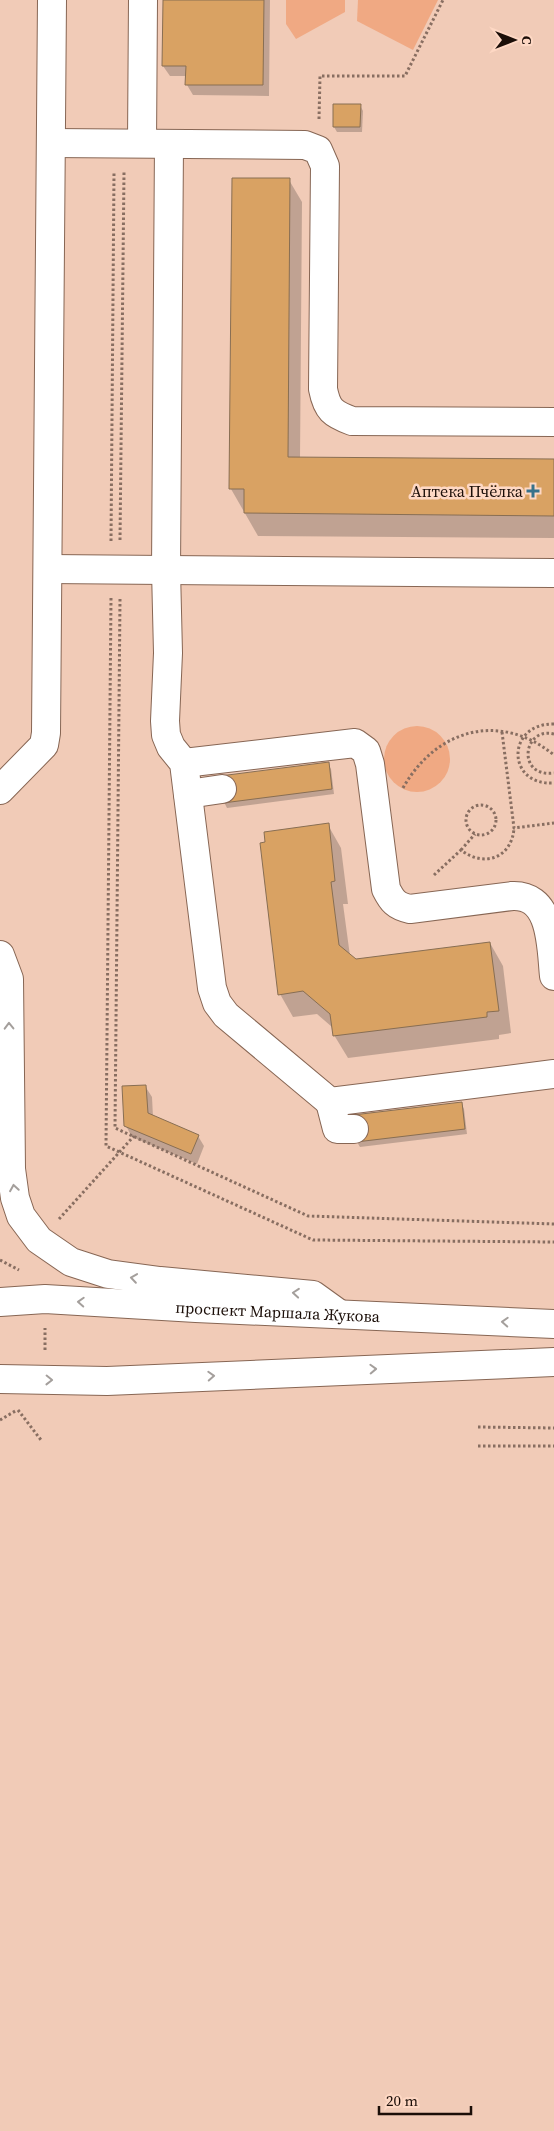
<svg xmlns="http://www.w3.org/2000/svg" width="554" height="2131" font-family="'Source Serif 4',serif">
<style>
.green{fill:#f0a983}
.shadow{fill:#0003}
.building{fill:#d9a263;stroke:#886e53}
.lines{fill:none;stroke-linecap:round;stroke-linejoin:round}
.minor-casing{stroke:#876654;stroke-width:30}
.path{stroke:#886e61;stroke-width:3;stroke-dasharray:2.5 2.5;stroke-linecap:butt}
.minor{stroke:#fff;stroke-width:28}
.oneway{stroke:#a49f9c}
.poi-dot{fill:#38728b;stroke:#fed8c4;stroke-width:2}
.labels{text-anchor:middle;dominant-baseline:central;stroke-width:5;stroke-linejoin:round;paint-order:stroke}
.poi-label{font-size:16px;fill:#1b0e08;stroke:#fed8c4;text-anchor:end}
.street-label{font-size:16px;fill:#1b0e08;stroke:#fed8c4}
</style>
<rect width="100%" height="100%" fill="#f1cbb7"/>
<g class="green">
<polygon points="286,0 345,0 345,12 296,39 286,24"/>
<polygon points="358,0 438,0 413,50 357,21"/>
<circle cx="417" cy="759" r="33"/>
</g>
<g class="shadow">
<polygon points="164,0 270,0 269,96 193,95 187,85 187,76 170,76 163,66"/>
<polygon points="334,105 360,105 363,111 362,132 337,132 334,127"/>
<polygon points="233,179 289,180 302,202 300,459 554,461 554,538 258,536 231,489"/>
<polygon points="328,764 331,769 334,794 227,808 224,802"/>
<polygon points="328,825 341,848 348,904 343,904 350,956 356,960 490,943 503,966 511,1033 499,1035 499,1039 348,1058 334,1035 332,1027 317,1014 293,1017 280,994"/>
<polygon points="145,1086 152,1097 153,1117 198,1136 204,1146 197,1164 132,1137 126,1126"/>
<polygon points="461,1103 464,1109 467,1134 360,1147 357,1142"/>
</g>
<g class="building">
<polygon points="163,0 264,0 263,85 185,85 186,66 162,66"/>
<polygon points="333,104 361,104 360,127 333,127"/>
<polygon points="232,178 290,178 288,457 554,459 554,516 244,513 244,489 229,489"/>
<polygon points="329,762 332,789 223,803 220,776"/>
<polygon points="329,823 335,881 331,882 339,945 356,959 490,942 499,1011 487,1012 487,1017 333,1036 330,1014 303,991 278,995 260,843 265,842 264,832"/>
<polygon points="146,1085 148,1113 199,1135 191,1154 124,1126 122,1086"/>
<polygon points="462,1102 465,1129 356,1142 353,1115"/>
</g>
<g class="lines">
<defs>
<g id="minor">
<path d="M51 143 305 145 318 150 325 166 323 389C327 410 333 414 352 421L554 422"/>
<polyline points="142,143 143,0"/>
<polyline points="169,144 166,570 168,653 165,721 166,735 171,747 184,763 212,988 217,1003 226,1015 330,1102 554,1074"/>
<polyline points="48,569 554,573"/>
<path d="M184 763 355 743 366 751 370 764 386 889C392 901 396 906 410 909L512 896C553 894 551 948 554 976"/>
<polyline points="0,790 44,745 46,733 52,0"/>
<polyline points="188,794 222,789"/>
<polyline points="0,955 9,979 11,1169 15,1198 21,1216 39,1240 71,1262 108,1274 160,1281 313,1295 338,1313"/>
<polyline points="330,1102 337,1129 354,1129"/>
<path id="s1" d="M0 1302 45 1299 196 1308 554 1324"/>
<polyline points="0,1379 107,1381 554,1362"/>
</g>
</defs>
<use href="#minor" class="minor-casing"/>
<g class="path">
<polyline points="319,119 320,76 405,76 443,0"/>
<polyline points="120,540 124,172"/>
<polyline points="111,541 114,173"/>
<polyline points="111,598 106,1146 313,1240 554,1242"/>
<polyline points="120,599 115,1128 308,1216 554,1224"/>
<path d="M554 724C506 723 506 786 554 783"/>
<polyline points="502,732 514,828 554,823"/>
<path d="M554 734C523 726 516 778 554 773"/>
<path d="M403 788C436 729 500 711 554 755"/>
<circle cx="481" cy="820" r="15"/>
<polyline points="461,850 475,834"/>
<path d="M434 875 461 850C484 868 512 858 514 828"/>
<polyline points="59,1219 134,1136"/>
<polyline points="0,1260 19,1270"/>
<polyline points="45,1350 45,1328"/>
<polyline points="18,1410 41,1440"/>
<polyline points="0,1420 17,1410"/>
<polyline points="478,1427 554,1428"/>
<polyline points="478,1446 554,1446"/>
</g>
<use href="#minor" class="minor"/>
</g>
<defs><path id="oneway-chevron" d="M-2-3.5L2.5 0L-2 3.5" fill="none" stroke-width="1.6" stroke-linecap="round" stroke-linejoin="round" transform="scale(1.25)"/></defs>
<g class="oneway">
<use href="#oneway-chevron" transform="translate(9 1026) rotate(-91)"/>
<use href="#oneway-chevron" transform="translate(14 1188) rotate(-99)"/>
<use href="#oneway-chevron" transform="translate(134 1278) rotate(-172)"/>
<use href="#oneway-chevron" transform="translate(296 1293) rotate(-175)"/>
<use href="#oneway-chevron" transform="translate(81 1302) rotate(-177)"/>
<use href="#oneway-chevron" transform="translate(505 1322) rotate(-177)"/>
<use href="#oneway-chevron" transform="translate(373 1369) rotate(-2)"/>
<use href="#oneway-chevron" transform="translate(211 1376) rotate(-3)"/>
<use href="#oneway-chevron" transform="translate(49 1380) rotate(1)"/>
</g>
<path class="poi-dot" d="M530.5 483.5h5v5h5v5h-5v5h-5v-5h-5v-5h5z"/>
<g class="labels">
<g class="poi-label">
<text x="523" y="491">Аптека Пчёлка</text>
</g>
<g class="street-label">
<text stroke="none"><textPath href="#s1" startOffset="278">проспект Маршала Жукова</textPath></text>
</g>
</g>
<g transform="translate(514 40) rotate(90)" stroke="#fed8c4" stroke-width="4" paint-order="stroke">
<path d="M0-4L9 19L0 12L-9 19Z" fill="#1b0e08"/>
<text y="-8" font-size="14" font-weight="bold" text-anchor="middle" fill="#1b0e08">С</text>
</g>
<path d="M379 2106v8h92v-8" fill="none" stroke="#1b0e08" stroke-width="2.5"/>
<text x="386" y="2106" font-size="15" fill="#1b0e08" stroke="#fed8c4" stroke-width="4" paint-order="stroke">20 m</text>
</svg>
